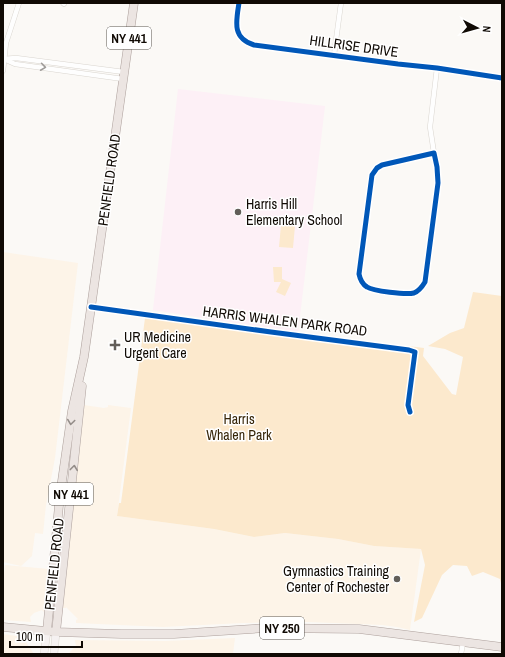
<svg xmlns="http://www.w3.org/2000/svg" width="505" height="657" font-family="'Archivo Narrow',sans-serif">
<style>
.built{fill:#fdf4e8}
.education{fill:#fdf0f6}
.green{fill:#fce9cd}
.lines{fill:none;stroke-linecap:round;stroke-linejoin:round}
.street-casing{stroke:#dad6d0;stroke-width:5.5}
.secondary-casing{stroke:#dad6d0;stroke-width:8}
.primary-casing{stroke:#ada09c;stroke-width:9}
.street{stroke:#fefefe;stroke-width:4.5}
.secondary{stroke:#f5f1f1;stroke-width:7}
.primary{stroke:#ece5e2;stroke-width:8}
.cycleway-casing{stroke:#fff;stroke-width:8}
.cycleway{stroke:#0057b8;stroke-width:5}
.oneway{stroke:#9f9c9a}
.oneway2{stroke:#948d89}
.poi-dot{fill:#625e59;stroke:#fff;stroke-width:1.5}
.labels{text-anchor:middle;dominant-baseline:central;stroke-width:3;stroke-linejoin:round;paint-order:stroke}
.shield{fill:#fff;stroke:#58544f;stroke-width:1}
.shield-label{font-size:13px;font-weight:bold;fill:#100a04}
.street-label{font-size:14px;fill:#100a04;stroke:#fff}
.poi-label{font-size:14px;fill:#100a04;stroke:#fff;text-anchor:start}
.park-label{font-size:14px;fill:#372609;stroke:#fff}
</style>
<rect width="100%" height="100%" fill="#fbf9f6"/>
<g class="built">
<polygon points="3,252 78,263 55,458 46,505 43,534 35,533 32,556 21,566 3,562"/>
<polygon points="84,405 104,408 108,407 108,405 131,408 117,516 214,529 254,537 285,533 338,539 374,546 421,549 410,630 397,627 382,625 308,622 243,623 163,627 76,623 76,620 78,619 66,607 66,608 63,608 63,602"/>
<polygon points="5,565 49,569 44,612 42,610 34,613 30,617 31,622 3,620 3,583"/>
<polygon points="3,634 30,638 29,642 26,641 26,642 34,654 3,654"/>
<polygon points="235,638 233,654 68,654 76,646 75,640 165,641"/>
</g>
<polygon class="education" points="178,89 325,106 298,333 153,310"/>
<g class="green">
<polygon points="281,225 295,226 293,248 279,247"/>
<polygon points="273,267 282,267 282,279 291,283 285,296 276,292 281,282 274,282"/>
<polygon points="473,292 502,296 502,588 500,579 483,572 472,576 467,566 453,565 442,575 422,618 414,622 425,565 421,549 374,546 338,539 285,533 254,537 214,529 117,516 119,503 121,503 145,318 407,352 408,346 424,348 423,356 452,394 456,395 463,357 445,349 428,346 450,333 464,328"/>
</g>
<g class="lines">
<defs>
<g id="street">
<polyline points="63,3 64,4"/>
<path d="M239 3C236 22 232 38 254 45L398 64 437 68 502 78"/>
<polyline points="334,55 341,3"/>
<polyline points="3,59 16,58 124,72"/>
<polyline points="6,60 15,64 123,79"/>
<polyline points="3,71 6,43 19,3"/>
<path d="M434 153 437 167 438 183 425 282C422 287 419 291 414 293 406 295 373 291 367 287 362 284 360 279 359 274L372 175 377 168 382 165Z"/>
<polyline points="434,153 430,127 437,68"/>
<polyline points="91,307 271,332 409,350 415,352 408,405 410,412"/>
<polyline points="461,654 463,643"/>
</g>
<g id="secondary">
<polyline points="44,654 47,631"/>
<polyline points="54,654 56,632"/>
</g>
<g id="primary">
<polyline points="3,627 56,632 121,634 174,634 266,628 359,629 502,647"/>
<polyline points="47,631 60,495 72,411 84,357 134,3"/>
<polyline points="56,632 82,386"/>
</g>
</defs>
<use href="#street" class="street-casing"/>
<use href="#secondary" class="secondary-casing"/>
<use href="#primary" class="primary-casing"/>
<use href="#street" class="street"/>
<use href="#secondary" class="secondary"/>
<use href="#primary" class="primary"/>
<defs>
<g id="cycleway">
<path d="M239 3C236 22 232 38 254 45L398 64 437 68 502 78"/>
<path d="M434 153 437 167 438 183 425 282C422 287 419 291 414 293 406 295 373 291 367 287 362 284 360 279 359 274L372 175 377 168 382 165Z"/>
<polyline points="91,307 271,332 409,350 415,352 408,405 410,412"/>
</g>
</defs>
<use href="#cycleway" class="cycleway-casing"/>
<use href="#cycleway" class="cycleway"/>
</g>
<defs><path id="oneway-chevron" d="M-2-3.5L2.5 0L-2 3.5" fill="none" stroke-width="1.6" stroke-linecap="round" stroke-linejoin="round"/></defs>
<use class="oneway" href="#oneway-chevron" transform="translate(43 67) rotate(8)"/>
<g class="oneway2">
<use href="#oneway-chevron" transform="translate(71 422) rotate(98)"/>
<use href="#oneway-chevron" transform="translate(74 468) rotate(-83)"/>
</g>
<g class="poi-dot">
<circle cx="238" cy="212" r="4"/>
<path d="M113 339h4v4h4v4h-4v4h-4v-4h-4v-4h4z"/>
<circle cx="397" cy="579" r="4"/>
</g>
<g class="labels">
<g class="shield">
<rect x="107" y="27" width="44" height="22" rx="3"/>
<rect x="49" y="483" width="44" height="22" rx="3"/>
<rect x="260" y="617" width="44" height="22" rx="3"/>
</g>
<g class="shield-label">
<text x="129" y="38">NY 441</text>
<text x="71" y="494">NY 441</text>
<text x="282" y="628">NY 250</text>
</g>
<g class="street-label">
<text transform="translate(354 46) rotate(8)">HILLRISE DRIVE</text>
<text transform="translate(109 180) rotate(-82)">PENFIELD ROAD</text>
<text transform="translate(285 321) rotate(7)">HARRIS WHALEN PARK ROAD</text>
<text transform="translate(54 564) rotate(-84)">PENFIELD ROAD</text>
</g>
<g class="poi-label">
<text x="246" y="204">Harris Hill<tspan x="246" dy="16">Elementary School</tspan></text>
<text x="124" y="337">UR Medicine<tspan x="124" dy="16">Urgent Care</tspan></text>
<text x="389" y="571" text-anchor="end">Gymnastics Training<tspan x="389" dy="16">Center of Rochester</tspan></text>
</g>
<g class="park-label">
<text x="239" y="419">Harris<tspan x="239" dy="16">Whalen Park</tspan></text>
</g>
</g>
<rect width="505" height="657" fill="none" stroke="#100a04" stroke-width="8"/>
<g transform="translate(477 28) rotate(96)" stroke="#ffffff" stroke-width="3" paint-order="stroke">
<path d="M0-3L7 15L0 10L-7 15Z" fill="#100a04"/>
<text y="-6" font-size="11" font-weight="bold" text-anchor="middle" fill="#100a04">N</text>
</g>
<path d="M10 641v6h72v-6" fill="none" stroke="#100a04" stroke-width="2"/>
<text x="16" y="641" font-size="12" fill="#100a04" stroke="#ffffff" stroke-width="3" paint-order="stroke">100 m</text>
</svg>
